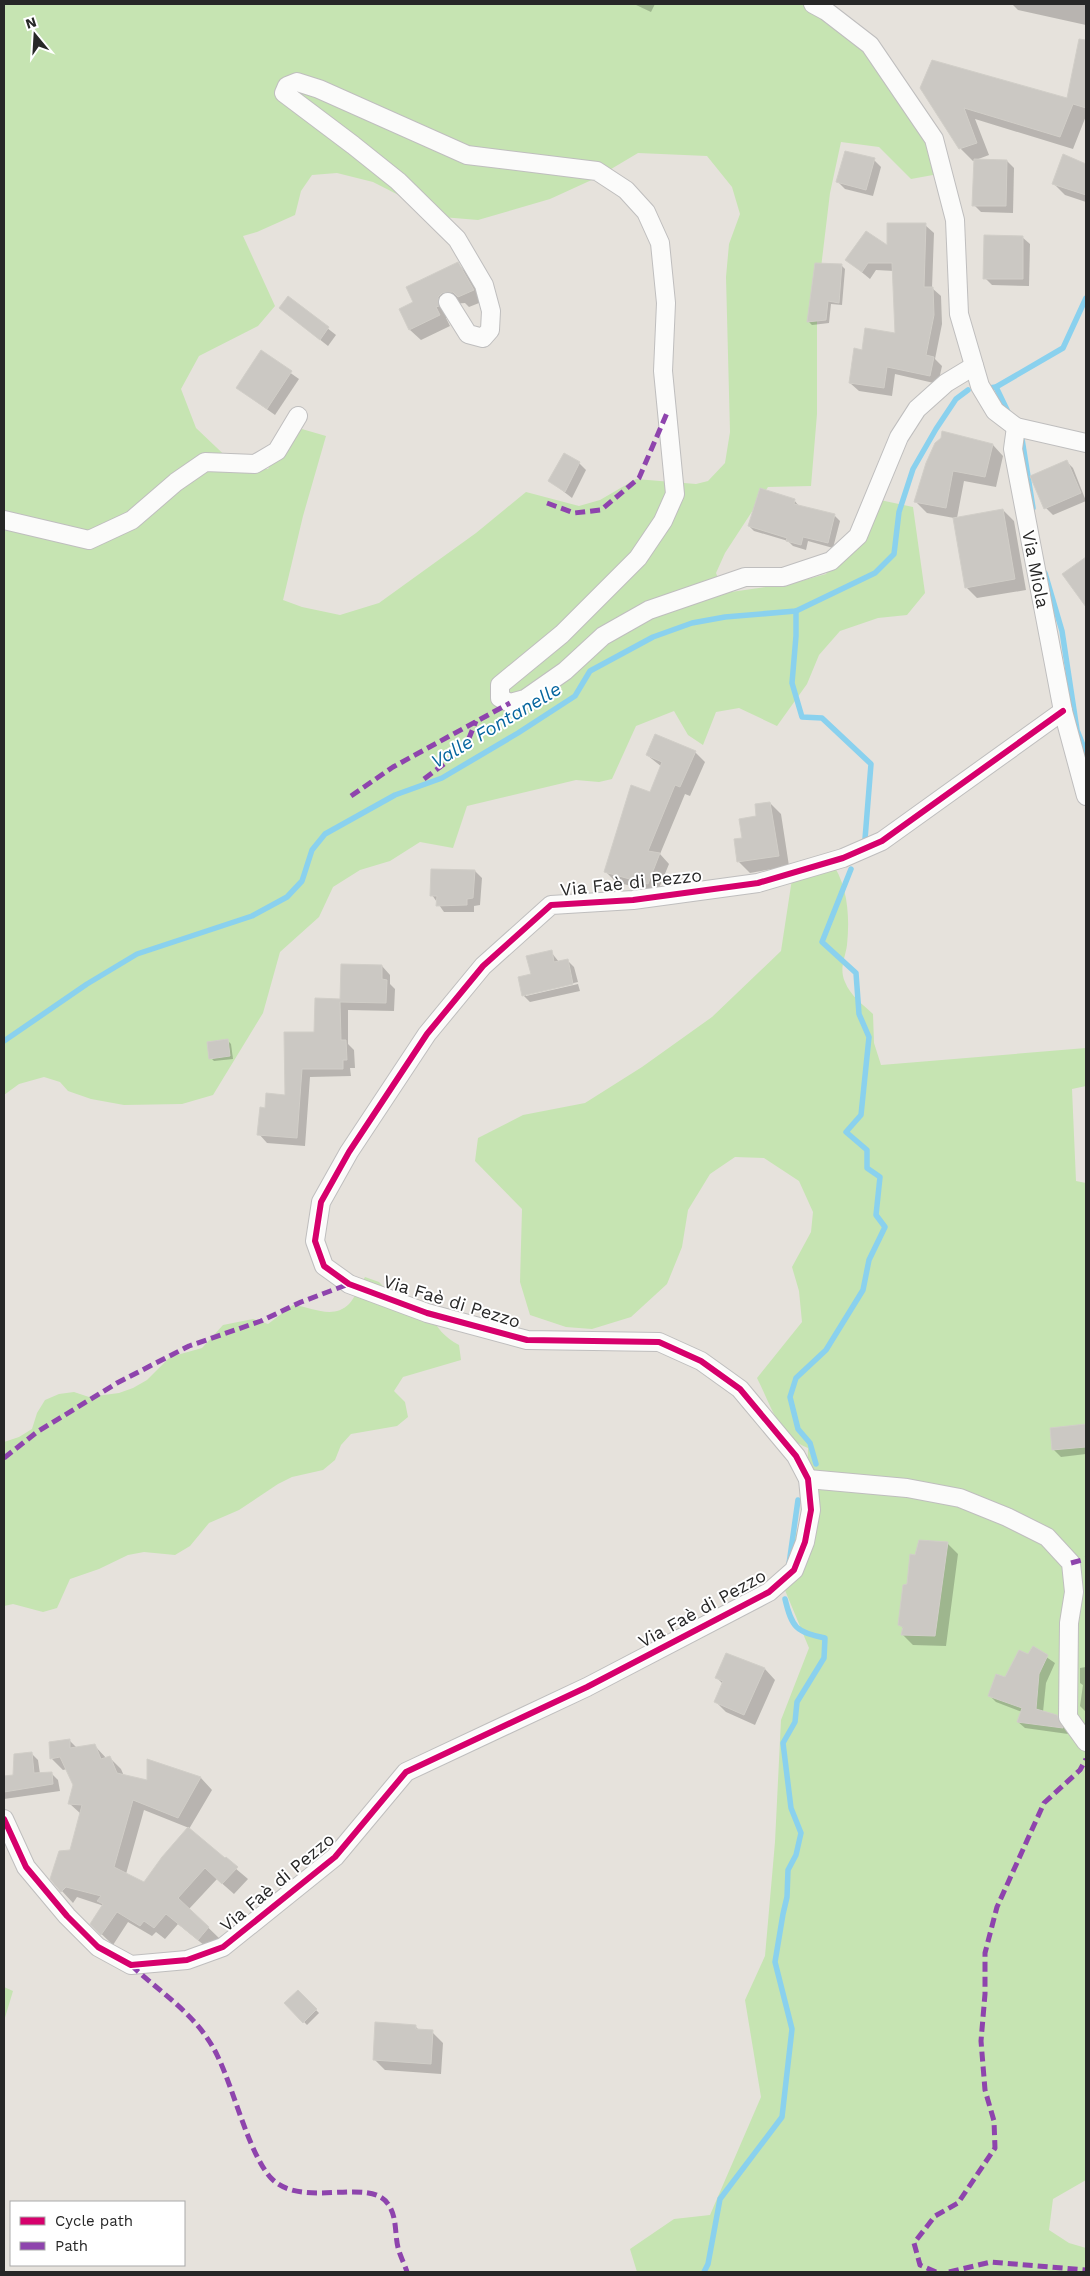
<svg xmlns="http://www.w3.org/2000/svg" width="1090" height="2276" font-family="'Work Sans',sans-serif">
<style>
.green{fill:#c6e4b2;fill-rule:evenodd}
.shadow{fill:#0003;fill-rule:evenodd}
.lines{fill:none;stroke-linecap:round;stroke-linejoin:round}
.stream{stroke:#8ad1ee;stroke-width:5.5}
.building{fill:#cbc8c3;stroke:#d1cec8}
.minor-casing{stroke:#bfbebe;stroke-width:20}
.minor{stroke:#fbfbfa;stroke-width:18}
.quiet{stroke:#8e44ad;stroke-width:5;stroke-dasharray:10 5;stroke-linecap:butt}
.cycleway-casing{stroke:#fff;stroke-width:9}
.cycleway{stroke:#d6006c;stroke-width:6}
.labels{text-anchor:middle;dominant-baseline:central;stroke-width:4;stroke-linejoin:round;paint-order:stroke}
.street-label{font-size:18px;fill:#272727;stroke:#fff}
.water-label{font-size:19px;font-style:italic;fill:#05659e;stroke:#fff}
</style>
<rect width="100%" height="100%" fill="#e6e2dc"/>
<g class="green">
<path d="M4 4H804L828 16 868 48 922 128 944 173 911 179 879 147 841 142 830 193 817 301V414L811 486 768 487 725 553 716 573 724 593 794 583 826 574 880 500 913 507 925 593 907 615 878 618 840 631 819 655 807 684 777 726 739 708 716 712 703 745 688 735 674 711 636 726 612 779 599 782 576 780 467 806 453 848 420 842 390 861 360 870 333 887 319 917 280 952 263 1013 213 1095 182 1104 124 1105 91 1099 68 1091 60 1082 44 1077 19 1084 4 1095ZM638 153 707 156 732 187 740 214 729 244 726 277 730 432 725 463 708 481 696 484 636 479 600 500 579 506 526 492 476 533 379 603 340 615 302 607 283 600 303 516 326 436 295 427 268 469 236 466 196 428 181 389 199 356 258 326 275 306 243 236 257 232 295 215 301 191 312 175 337 173 373 182 442 217 478 220 550 199 596 178Z"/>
<path d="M830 860C848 884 850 916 847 945 845 959 839 968 845 982 850 995 862 1004 873 1014L874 1043 881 1065 1086 1048V1086L1072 1089 1076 1181 1086 1183V2180L1053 2199 1049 2230 1069 2243 1086 2248V2272H637L630 2249 674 2219 710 2215 761 2097 745 2000 765 1956 775 1842 781 1720 809 1648 782 1583 807 1496 808 1448C779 1438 770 1403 757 1378L802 1322 799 1291 792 1267 811 1232 813 1212 799 1181 764 1158 735 1157 710 1174 688 1210 682 1247 667 1284 631 1317 592 1329 566 1327 530 1315 520 1282 522 1209 475 1161 478 1138 523 1115 585 1103 642 1067 712 1017 781 951 792 879Z"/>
<path d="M365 1277 379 1282 400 1304 429 1313C437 1328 444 1337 459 1345L461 1360 403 1377 394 1391 405 1402 408 1417 397 1426 351 1434 341 1445 335 1460 323 1470 292 1477 278 1484 239 1510 209 1523 190 1546 175 1555 144 1552 128 1555 99 1569 70 1579 57 1608 43 1612 13 1604 4 1606V1442L19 1437 32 1429 37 1413 45 1400 59 1394 74 1392 89 1397 119 1393 133 1388 147 1380 170 1357 202 1348 223 1325 253 1319 268 1324 293 1305C312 1307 333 1320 349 1304 355 1298 360 1284 365 1277Z"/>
<polygon points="4,1987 13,1991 4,2021"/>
</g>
<g class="shadow">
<polygon points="634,4 655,4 651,12"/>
<polygon points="1012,4 1086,4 1086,25 1018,10"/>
<polygon points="1075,66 1086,70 1086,116 1073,149 975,119 989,155 973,161 960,148 921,87 1068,99"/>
<polygon points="1064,156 1086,166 1086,202 1065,195 1054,184"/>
<polygon points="874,160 881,167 873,196 845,189 838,182"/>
<polygon points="1007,161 1014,168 1013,213 981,212 974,205"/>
<polygon points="925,225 934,233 932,288 941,296 942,324 935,359 942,366 938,384 895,374 892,396 859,391 850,383 863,351 897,334 894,271 876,270 870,279 847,260 888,247"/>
<polygon points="1022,237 1030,244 1029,286 992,285 985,278"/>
<polygon points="458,264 469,275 484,301 469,307 465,303 453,304 449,317 446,318 450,326 421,340 410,330 400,309 415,302"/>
<polygon points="841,265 845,269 842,305 831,304 829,323 812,325 809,322"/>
<polygon points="288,297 336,335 328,346 280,308"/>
<polygon points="261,352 299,379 275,415 237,388"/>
<polygon points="942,439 993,445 1003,456 996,487 964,481 957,518 1003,510 1014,521 1026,590 977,598 966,587 954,518 927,513 916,502"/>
<polygon points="1066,461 1073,468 1086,501 1053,515 1046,508 1031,476"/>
<polygon points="579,463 586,470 572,498 550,481"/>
<polygon points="794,500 799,506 834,515 840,521 833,548 808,541 806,550 793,546 788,541 754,531 749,526"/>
<polygon points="695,752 705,762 690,796 685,794 660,854 669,864 657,893 616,882 606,872 650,793 662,767 647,755"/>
<polygon points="770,803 781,814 789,866 750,873 739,862 735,840 744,839"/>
<polygon points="475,871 482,878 480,905 474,906 474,912 444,912 432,895"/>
<polygon points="551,952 559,962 567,960 574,967 578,982 526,994 526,996 578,984 580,991 530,1002 523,995 532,975"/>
<polygon points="382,966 390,975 390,984 395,989 394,1011 348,1010 348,1044 354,1050 355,1068 350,1068 351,1076 310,1077 305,1146 267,1143 259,1134 266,1109 287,1096 316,1033 341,1000"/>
<polygon points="227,1040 231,1044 233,1059 214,1061 211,1058"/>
<polygon points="1086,1425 1086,1454 1061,1457 1054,1450 1051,1429"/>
<polygon points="948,1544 958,1554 946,1646 913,1645 902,1634 904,1629 899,1624 916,1556"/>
<polygon points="1033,1648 1055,1663 1046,1683 1043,1712 1057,1716 1064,1723 1068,1734 1025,1728 1018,1722 1022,1712 996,1702 989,1695 1028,1655"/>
<polygon points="727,1655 765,1669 775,1680 755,1725 726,1712 715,1701 723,1684 717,1678"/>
<polygon points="1086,1667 1086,1712 1080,1706 1083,1685 1080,1683 1080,1668"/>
<path d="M69 1740 77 1748 94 1745 107 1759 110 1758 121 1769 124 1776 148 1781 149 1761 201 1778 212 1790 189 1829 248 1879 234 1894 217 1879 189 1909 220 1939 210 1950 178 1924 165 1939 156 1932 152 1936 128 1922 113 1945 91 1924 104 1906 77 1897 73 1903 51 1879 71 1852 81 1814 70 1804 75 1785 67 1769 63 1770 52 1759ZM144 1810 189 1828 144 1884 126 1874Z"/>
<polygon points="31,1753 38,1760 40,1774 51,1773 58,1780 60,1791 4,1799 4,1777 14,1776"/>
<polygon points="298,1992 319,2013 307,2025 286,2003"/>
<polygon points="415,2026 420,2031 432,2032 443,2043 441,2074 385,2070 374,2059"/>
</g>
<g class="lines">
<g class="stream">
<polyline points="996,387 1009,414"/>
<polyline points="989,388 996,387 1063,348 1086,298"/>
<polyline points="1022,439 1033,508"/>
<polyline points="1045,573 1062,631 1077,730 1086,753"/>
<polyline points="796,611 796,636 792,683 802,717 822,718 871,764 865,839"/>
<polyline points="4,1041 87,984 137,954 252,916 287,897 302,881 312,850 325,834 395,795 442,778 518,733 575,696 590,671 653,637 692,623 725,617 796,611 875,573 894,554 899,512 913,469 936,429 956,399 968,390"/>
<polyline points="816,1464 810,1443 798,1429 790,1397 796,1378 826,1350 863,1290 869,1260 885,1227 876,1215 880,1177 867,1168 867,1150 846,1132 861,1115 869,1037 859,1014 856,973 822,942 851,869"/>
<polyline points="789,1564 798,1500"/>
<path d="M704 2272 708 2264 720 2199 782 2117 792 2029 775 1962 783 1914 787 1897 788 1870 796 1855 801 1833 791 1808 783 1743 795 1722 797 1702 824 1658 825 1638C796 1632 792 1628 785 1599"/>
</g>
</g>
<g class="building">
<polygon points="1079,39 1086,40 1086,108 1073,104 1060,137 964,108 977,143 959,149 920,88 932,60 1067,98"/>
<polygon points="845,151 875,158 866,190 836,182"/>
<polygon points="1063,154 1086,164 1086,195 1052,184"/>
<polygon points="974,159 1007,160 1006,206 972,206"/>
<polygon points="887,223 926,223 924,287 933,287 934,315 926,355 934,357 930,376 887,367 884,388 849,383 854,348 862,350 865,328 895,333 892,263 868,263 862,272 845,260 866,231 887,245"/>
<polygon points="984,235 1023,236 1023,279 983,279"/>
<polygon points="458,262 474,290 458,297 453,292 442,293 438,297 439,306 436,307 440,315 409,330 399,309 413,302 406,287"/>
<polygon points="815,263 842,264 839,303 828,301 826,320 807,322"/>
<polygon points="288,296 329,327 320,340 279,308"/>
<polygon points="261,350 292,371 267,409 236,388"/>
<polygon points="942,431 993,444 985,477 953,471 946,508 914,502 926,463 935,443 941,438"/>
<polygon points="564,453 580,462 565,492 548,481"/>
<polygon points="1067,460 1081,493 1044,509 1030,476"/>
<polygon points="760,488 795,499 794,504 835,514 828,543 803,537 801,545 786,541 787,538 748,526"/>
<polygon points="1003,509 1015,579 965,588 953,518"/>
<polygon points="1086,557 1086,607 1062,574"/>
<polygon points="655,734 696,751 680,787 675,785 648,851 660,853 648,884 604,872 631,785 650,792 662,762 646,755"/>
<polygon points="770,802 779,856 737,862 734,839 742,838 739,819 756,816 755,804"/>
<polygon points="431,869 475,870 473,898 467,899 467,905 436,906 437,896 430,896"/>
<polygon points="552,950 554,962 568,959 573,984 522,996 518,977 531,974 526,956"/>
<polygon points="341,964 382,965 382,979 387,980 386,1003 340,1002 341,1040 346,1040 347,1060 343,1060 343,1069 302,1069 297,1138 257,1135 260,1107 265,1108 266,1093 285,1095 284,1032 314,1032 315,998 340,999"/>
<polygon points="228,1039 230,1056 209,1059 207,1042"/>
<polygon points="1086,1424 1086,1447 1052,1450 1050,1428"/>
<polygon points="919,1540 948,1542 935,1636 901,1635 903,1627 898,1625 903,1585 907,1584 910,1554 915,1555"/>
<polygon points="1033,1646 1048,1655 1039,1674 1036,1709 1057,1715 1063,1728 1017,1722 1022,1708 988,1696 996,1674 1005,1677 1019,1650 1028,1654"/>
<polygon points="726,1653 765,1668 744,1715 714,1702 723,1681 715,1678"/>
<polygon points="70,1739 70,1748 95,1744 101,1759 110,1756 117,1773 147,1780 147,1759 201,1777 178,1818 133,1800 114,1867 144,1882 162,1857 188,1827 225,1858 226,1857 238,1867 222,1884 205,1868 178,1898 209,1927 198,1940 166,1914 154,1928 144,1921 140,1926 117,1912 101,1935 90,1924 103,1904 97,1901 101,1896 66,1887 61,1892 50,1879 59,1851 70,1850 82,1805 68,1804 73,1785 60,1757 50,1759 49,1742"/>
<polygon points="32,1752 34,1773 52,1772 53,1784 4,1792 4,1776 13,1775 14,1754"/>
<polygon points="298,1990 317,2009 303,2023 284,2003"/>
<polygon points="375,2022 416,2025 416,2029 433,2030 431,2064 373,2060"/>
</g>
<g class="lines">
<defs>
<g id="minor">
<polyline points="813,4 826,11 870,45 934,139 955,220 959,314 980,386 995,411 1016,427 1086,443"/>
<polyline points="448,302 468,334 483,338 490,330 491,311 484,285 457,239 398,181 353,145 284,93 287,86 297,82 319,89 467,155 597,171 626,190 646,212 660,243 666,303 663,371 675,494 663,521 638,558 562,634 500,685 500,698 510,703 525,699 565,671 603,636 649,610 745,577 783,577 831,561 858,536 899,437 917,409 946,383 974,366"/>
<polyline points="1016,427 1013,449 1063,711 1086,796"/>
<polyline points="4,520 89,540 132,520 176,482 205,462 255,464 277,451 298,416"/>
<polyline points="808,1479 907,1488 960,1498 1007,1517 1047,1537 1071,1563 1074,1592 1069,1623 1068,1717 1086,1742"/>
<polyline points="4,1819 26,1867 67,1916 98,1947 131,1965 187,1960 223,1947 335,1857 406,1772 587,1687 769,1592 794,1570 805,1542 811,1510 808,1479 796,1456 740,1389 701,1361 659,1342 527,1340 427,1313 349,1284 324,1266 315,1241 321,1202 349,1152 427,1034 483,966 551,905 633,900 758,883 843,858 882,841 1063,711"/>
</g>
</defs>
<use href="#minor" class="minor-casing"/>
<use href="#minor" class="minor"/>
<g class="quiet">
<polyline points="547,503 574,513 601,510 639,478 667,413"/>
<polyline points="424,779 448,761 467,743 476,721"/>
<polyline points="351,796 393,767 510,703"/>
<polyline points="4,1458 37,1432 117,1383 189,1346 261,1321 301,1302 349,1284"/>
<polyline points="1071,1563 1086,1559"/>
<path d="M131 1965C163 1995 199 2016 218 2057 234 2090 249 2154 271 2178 301 2210 370 2176 388 2204 398 2218 394 2236 399 2251 401 2258 405 2265 407 2272"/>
<polyline points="936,2272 920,2265 914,2243 935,2216 958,2203 995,2148 994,2121 985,2090 981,2041 985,1994 985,1953 997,1907 1044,1803 1080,1770 1086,1759"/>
<polyline points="949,2272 991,2262 1086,2270"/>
</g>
<defs>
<polyline id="cycleway" points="4,1819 26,1867 67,1916 98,1947 131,1965 187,1960 223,1947 335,1857 406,1772 587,1687 769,1592 794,1570 805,1542 811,1510 808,1479 796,1456 740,1389 701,1361 659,1342 527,1340 427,1313 349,1284 324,1266 315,1241 321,1202 349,1152 427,1034 483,966 551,905 633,900 758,883 843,858 882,841 1063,711"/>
</defs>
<use href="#cycleway" class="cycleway-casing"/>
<use href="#cycleway" class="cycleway"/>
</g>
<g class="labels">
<g class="street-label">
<text transform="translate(1036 569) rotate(79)">Via Miola</text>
<text transform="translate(631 882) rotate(-6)">Via Faè di Pezzo</text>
<text transform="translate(452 1301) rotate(17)">Via Faè di Pezzo</text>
<text transform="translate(702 1608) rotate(-29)">Via Faè di Pezzo</text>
<text transform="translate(277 1882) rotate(-40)">Via Faè di Pezzo</text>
</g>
<g class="water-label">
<text transform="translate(496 725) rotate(-31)">Valle Fontanelle</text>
</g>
</g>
<rect width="1090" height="2276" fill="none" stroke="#272727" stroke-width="10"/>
<rect x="10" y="2201" width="175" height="65" fill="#ffffff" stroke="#a9a9a9"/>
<rect x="20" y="2217" width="25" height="8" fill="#d6006c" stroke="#a9a9a9"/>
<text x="55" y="2226" font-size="15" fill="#272727">Cycle path</text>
<rect x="20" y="2242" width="25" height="8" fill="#8e44ad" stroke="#a9a9a9"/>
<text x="55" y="2251" font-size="15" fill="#272727">Path</text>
<g transform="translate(35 35) rotate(342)" stroke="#ffffff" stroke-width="4" paint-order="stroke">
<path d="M0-4L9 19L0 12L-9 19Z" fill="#272727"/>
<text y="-8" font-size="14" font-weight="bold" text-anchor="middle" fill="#272727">N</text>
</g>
</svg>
